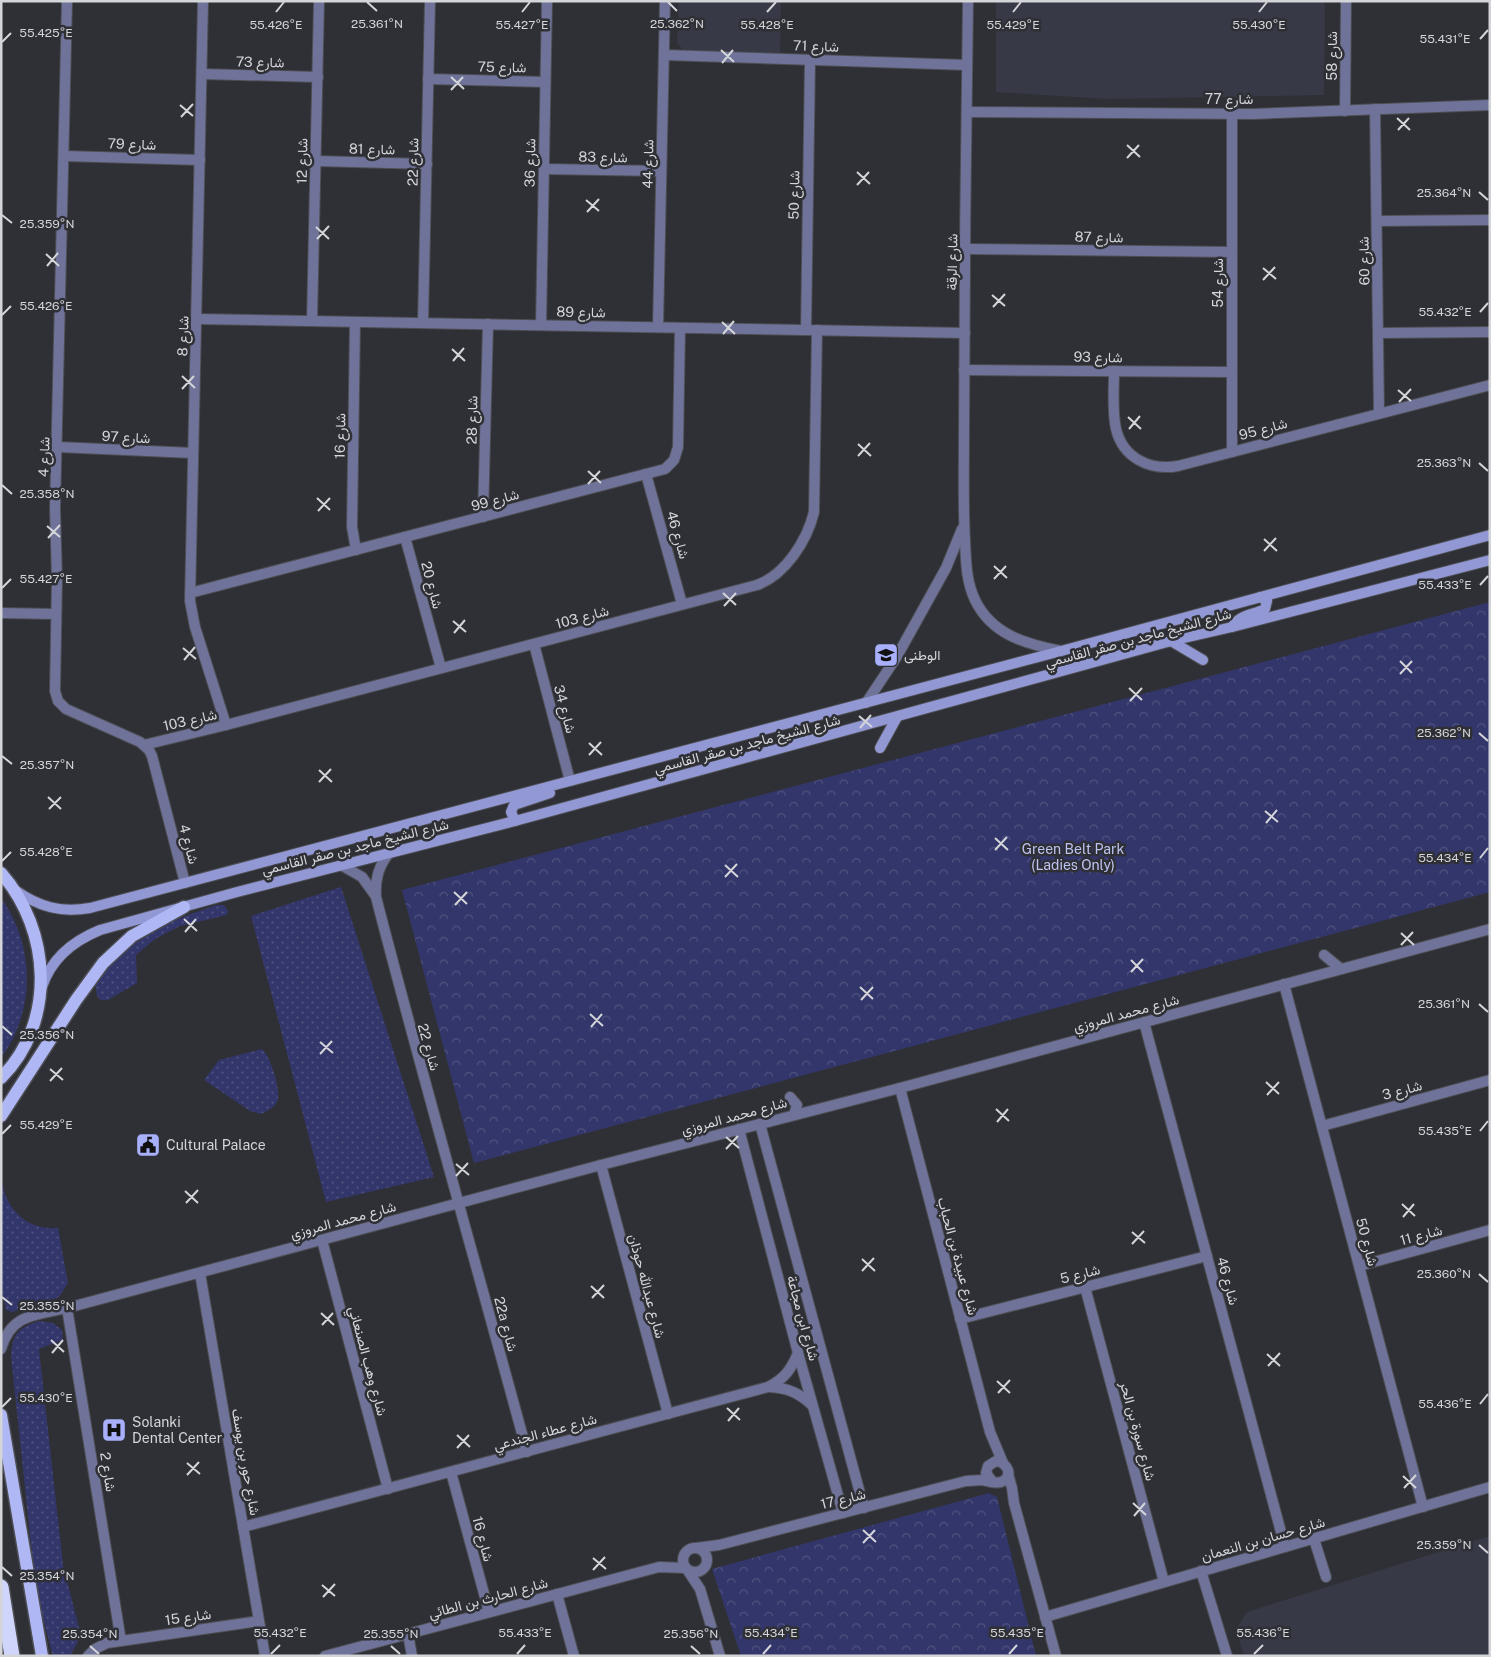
<svg xmlns="http://www.w3.org/2000/svg" width="1491" height="1657" font-family="'Public Sans',Vazirmatn,sans-serif">
<style>
.built{fill:#373946}
.grass{fill:url(#grass-dots)}
.park{fill:url(#park-crowns)}
.lines{fill:none;stroke-linecap:round;stroke-linejoin:round}
.minor-casing{stroke:#4d4e53;stroke-width:12}
.tertiary-casing{stroke:#4d4e53;stroke-width:12}
.secondary-casing{stroke:#4d4e53;stroke-width:12}
.primary-casing{stroke:#4d4e53;stroke-width:15}
.motorway-casing{stroke:#4d4e53;stroke-width:18}
.minor{stroke:#6f7399;stroke-width:10}
.tertiary{stroke:#6f7399;stroke-width:10}
.secondary{stroke:#9298d4;stroke-width:10}
.primary{stroke:#b0b7f5;stroke-width:12}
.motorway{stroke:#d0d5fb;stroke-width:15}
.ticks{fill:none;stroke:#d4d5d9;stroke-width:2}
.labels{text-anchor:middle;dominant-baseline:central;stroke-width:5;stroke-linejoin:round;paint-order:stroke}
.street-label{font-size:14px;fill:#d4d5d9;stroke:#2f3036}
.poi-label{font-size:14px;fill:#d4d5d9;stroke:#2f3036;text-anchor:start}
.park-label{font-size:14px;fill:#bdc3f0;stroke:#2f3036}
.ticks-label{font-size:12px;text-anchor:middle;fill:#d4d5d9;stroke:#2f3036;stroke-width:5;stroke-linejoin:round;paint-order:stroke}
</style>
<defs>
<pattern id="grass-dots" width="8" height="8" patternUnits="userSpaceOnUse" patternTransform="scale(1.25)"><rect width="8" height="8" fill="#33366a"/><path d="M2 2h.1M6 6h.1" fill="none" stroke="#50527f" stroke-width="1.8" stroke-linecap="round"/></pattern>
<pattern id="park-crowns" width="20" height="18" patternUnits="userSpaceOnUse" patternTransform="scale(1.25)"><rect width="20" height="18" fill="#33366a"/><path d="M2 6a3 3 0 1 1 6 0M12 15a3 3 0 1 1 6 0" fill="none" stroke="#50527f"/></pattern>
</defs>
<rect width="100%" height="100%" fill="#2f3036"/>
<g class="built">
<polygon points="679,1 781,1 780,54 684,51 677,43"/>
<polygon points="996,1 1325,1 1324,95 1108,99 996,92"/>
<polygon points="1490,1536 1490,1656 1244,1656 1236,1629 1247,1612"/>
</g>
<g class="grass">
<polygon points="341,887 434,1177 326,1202 251,916"/>
<path d="M1 898C35 945 36 1011 1 1058Z"/>
<path d="M217 905H224L228 911 227 915 180 926 155 939 136 955 137 983 108 1000H100L97 996 95 983C133 937 161 923 217 905Z"/>
<path d="M262 1049C270 1056 282 1091 277 1102 273 1109 267 1111 261 1114L250 1111 204 1080 219 1060Z"/>
<path d="M1 1178C6 1210 26 1230 58 1228L68 1283 59 1297 12 1312 6 1310 1 1286Z"/>
<path d="M39 1321 53 1323 62 1330 63 1340 39 1349 63 1565 81 1636 70 1656H53L36 1592 11 1356C13 1333 17 1329 39 1321Z"/>
</g>
<g class="park">
<polygon points="1490,602 1490,892 474,1163 402,890"/>
<polygon points="989,1493 997,1497 1036,1656 741,1656 712,1569"/>
</g>
<g class="lines">
<defs>
<g id="minor">
<polyline points="67,1 55,509 57,579 55,691 58,701 66,709 140,742 149,750 152,756 185,883"/>
<polyline points="203,1 190,601 195,627 226,725"/>
<polyline points="664,55 967,65"/>
<polyline points="202,74 318,77"/>
<polyline points="428,79 545,82"/>
<polyline points="1375,109 1379,413"/>
<polyline points="1345,111 1346,1"/>
<polyline points="967,112 1253,114 1490,105"/>
<polyline points="1232,113 1232,452"/>
<polyline points="64,156 200,160"/>
<polyline points="316,161 427,164"/>
<polyline points="544,169 661,171"/>
<polyline points="1377,221 1490,220"/>
<polyline points="966,249 1232,252"/>
<polyline points="197,319 965,333"/>
<polyline points="312,321 319,1"/>
<polyline points="355,322 352,527 356,550"/>
<polyline points="423,323 430,1"/>
<polyline points="541,325 547,1"/>
<polyline points="658,327 665,1"/>
<polyline points="806,330 810,60"/>
<polyline points="1378,333 1490,332"/>
<polyline points="964,370 1231,372"/>
<path d="M1114 371C1114 390 1112 411 1116 429 1123 458 1150 471 1178 466L1490 385"/>
<polyline points="58,447 193,453"/>
<polyline points="646,474 682,604"/>
<polyline points="483,517 488,324"/>
<polyline points="405,537 441,668"/>
<polyline points="190,593 665,469 674,460 678,447 680,328"/>
<polyline points="1,613 56,614"/>
<polyline points="534,644 570,781"/>
<path d="M144 745 226 725 757 585C785 575 807 541 814 512L817 330"/>
<path d="M390 852C378 866 375 880 376 897 424 1083 477 1267 527 1452"/>
<polyline points="341,865 362,877 375,895"/>
<polyline points="1324,955 1341,969"/>
<polyline points="1284,984 1423,1507"/>
<polyline points="1144,1022 1285,1547"/>
<polyline points="900,1088 990,1432 1003,1463"/>
<polyline points="790,1097 797,1105 794,1115"/>
<polyline points="760,1124 864,1508"/>
<polyline points="1322,1126 1490,1080"/>
<polyline points="739,1129 798,1353 843,1513"/>
<polyline points="601,1165 668,1414"/>
<polyline points="322,1240 388,1489"/>
<polyline points="1359,1266 1490,1230"/>
<polyline points="200,1273 265,1656"/>
<polyline points="1085,1287 1164,1582"/>
<polyline points="67,1308 121,1641"/>
<polyline points="960,1319 1207,1256"/>
<path d="M1 1349C11 1313 37 1315 67 1308L601 1165 900 1088 1490 929"/>
<path d="M769 1387C787 1388 798 1392 812 1405"/>
<polyline points="451,1472 489,1612"/>
<polyline points="1008,1474 1012,1488 1014,1503 1056,1656"/>
<path d="M243 1527 768 1387C784 1379 791 1370 798 1353"/>
<polyline points="1314,1539 1326,1577"/>
<circle cx="695" cy="1560" r="12"/>
<path d="M696 1548 719 1545 966 1481C971 1481 977 1480 982 1480 988 1481 995 1484 1001 1482 1015 1477 1007 1462 996 1461L988 1466 986 1473 992 1481"/>
<polyline points="688,1571 700,1589 720,1656"/>
<polyline points="1201,1571 1227,1656"/>
<polyline points="557,1594 574,1656"/>
<polyline points="1045,1617 1490,1487"/>
<polyline points="408,1634 412,1656"/>
<polyline points="88,1656 95,1649 107,1643 259,1621"/>
<polyline points="325,1656 659,1567 685,1568"/>
</g>
<g id="tertiary">
<path d="M968 1C966 146 964 290 964 435 964 470 963 505 965 541 966 561 966 581 975 600 992 635 1026 644 1061 651"/>
<polyline points="866,703 896,658 946,568 962,529"/>
</g>
<g id="secondary">
<path d="M1232 627C1240 614 1253 615 1265 609L1267 601 1260 597"/>
<polyline points="1171,641 1203,660"/>
<polyline points="880,748 897,717"/>
<polyline points="515,821 511,812 514,805 550,793"/>
<path d="M15 890C39 907 61 913 90 908L1061 651 1490 535"/>
<path d="M42 987C51 959 73 941 100 930L237 892 515 821 1171 641 1232 627 1490 560"/>
</g>
<g id="primary">
<path d="M1 873C51 930 57 1022 1 1078"/>
<polyline points="1,1116 76,1000 103,963 132,936 184,907"/>
<polyline points="1,1415 42,1656"/>
</g>
<polyline id="motorway" points="1,1587 12,1656"/>
</defs>
<use href="#minor" class="minor-casing"/>
<use href="#tertiary" class="tertiary-casing"/>
<use href="#secondary" class="secondary-casing"/>
<use href="#primary" class="primary-casing"/>
<use href="#motorway" class="motorway-casing"/>
<use href="#minor" class="minor"/>
<use href="#tertiary" class="tertiary"/>
<use href="#secondary" class="secondary"/>
<use href="#primary" class="primary"/>
<use href="#motorway" class="motorway"/>
</g>
<path class="ticks" d="M367 2 377 11M668 2 677 11M276 12 284 2M522 12 530 2M767 12 776 2M1013 12 1021 2M1259 12 1267 2M1480 39 1488 30M2 42 11 33M721 50 734 62M722 63 733 50M451 77 464 89M451 90 463 77M180 105 193 116M181 117 193 104M1397 118 1410 130M1398 130 1409 118M1127 145 1140 157M1127 158 1139 145M857 172 870 184M857 185 869 172M1479 192 1488 200M586 200 599 211M587 212 599 199M2 215 12 223M316 227 329 239M317 239 329 226M46 254 59 266M47 266 58 253M1263 268 1276 279M1263 280 1275 267M992 295 1005 306M993 307 1005 294M1480 312 1488 303M2 315 11 306M722 322 735 334M723 334 734 321M452 349 465 361M453 361 464 348M182 376 195 388M182 389 194 376M1398 390 1411 401M1399 402 1411 389M1128 417 1141 429M1129 429 1140 416M858 444 871 456M858 456 870 443M1479 463 1488 471M588 471 601 483M588 484 600 471M2 485 12 494M317 498 330 510M318 511 330 498M47 526 60 537M48 538 60 525M1264 539 1277 551M1264 551 1276 538M994 566 1007 578M994 579 1006 566M1480 585 1488 576M2 588 11 579M723 593 736 605M724 606 736 593M453 621 466 632M454 633 465 620M183 648 196 659M184 660 195 647M1400 661 1412 673M1400 674 1412 661M1129 688 1142 700M1130 701 1142 688M859 716 872 727M860 728 871 715M1479 733 1488 741M589 743 602 755M589 755 601 742M2 756 12 764M319 770 332 782M319 782 331 769M48 797 61 809M49 809 61 797M1265 811 1278 822M1266 823 1277 810M995 838 1008 850M995 850 1007 837M1480 858 1488 848M2 861 11 852M725 865 738 877M725 877 737 864M454 892 467 904M455 905 467 892M184 919 197 931M185 932 196 919M1401 933 1414 945M1401 945 1413 932M1131 960 1143 972M1131 972 1143 959M860 987 873 999M861 1000 873 987M1479 1004 1488 1012M590 1014 603 1026M2 1026 12 1035M591 1027 602 1014M320 1042 333 1053M320 1054 332 1041M50 1069 63 1080M50 1081 62 1068M1266 1082 1279 1094M1267 1095 1279 1082M996 1109 1009 1121M997 1122 1008 1109M1480 1131 1488 1121M2 1134 11 1125M726 1137 739 1148M726 1149 738 1136M456 1164 469 1175M456 1176 468 1163M185 1191 198 1203M186 1203 198 1190M1402 1204 1415 1216M1403 1217 1414 1204M1132 1232 1145 1243M1132 1244 1144 1231M862 1259 875 1271M862 1271 874 1258M1479 1274 1488 1282M591 1286 604 1298M2 1297 12 1305M592 1298 604 1285M321 1313 334 1325M322 1325 333 1313M51 1340 64 1352M52 1353 63 1340M1267 1354 1280 1366M1268 1366 1280 1353M997 1381 1010 1393M998 1393 1010 1380M1480 1404 1488 1394M2 1407 11 1398M727 1408 740 1420M728 1421 739 1408M457 1435 470 1447M457 1448 469 1435M187 1463 200 1474M187 1475 199 1462M1403 1476 1416 1488M1404 1488 1416 1475M1133 1503 1146 1515M1134 1516 1145 1503M863 1530 876 1542M863 1543 875 1530M1479 1545 1488 1553M593 1558 606 1569M2 1567 12 1576M593 1570 605 1557M322 1585 335 1596M323 1597 335 1584M90 1646 99 1654M391 1646 400 1654M691 1646 700 1654M271 1654 280 1645M517 1654 525 1645M763 1654 771 1645M1009 1654 1017 1645M1254 1654 1263 1645"/>
<defs>
<symbol id="school-square" viewBox="-11 -11 22 22"><rect x="-9" y="-9" width="18" height="18" rx="4" fill="#a8b0fc" stroke="#2f3036"/><path d="M0-5L7-2L0 1L-7-2ZM-4 1L0 2.5L4 1V4Q0 6-4 4Z" fill="#111"/></symbol>
<symbol id="civic-square" viewBox="-11 -11 22 22"><rect x="-9" y="-9" width="18" height="18" rx="4" fill="#a8b0fc" stroke="#2f3036"/><path d="M-.6-6.5H3V-4.5H.6V-3L4-1V1h2V6H-6V1h2V-1L-.6-3ZM-1.2 2.5V6h2.4V2.5Z" fill="#111"/></symbol>
<symbol id="hospital-square" viewBox="-11 -11 22 22"><rect x="-9" y="-9" width="18" height="18" rx="4" fill="#a8b0fc" stroke="#2f3036"/><path d="M-5-5h3v3.5h4V-5h3V5h-3V1.5h-4V5h-3Z" fill="#111"/></symbol>
</defs>
<g fill-rule="evenodd">
<use href="#school-square" x="872" y="641" width="28" height="28"/>
<use href="#civic-square" x="134" y="1131" width="28" height="28"/>
<use href="#hospital-square" x="100" y="1416" width="28" height="28"/>
</g>
<g class="labels">
<g class="street-label">
<text transform="translate(816 46) rotate(2)">شارع 71</text>
<text transform="translate(1332 56) rotate(-90)">شارع 58</text>
<text transform="translate(260 62) rotate(1)">شارع 73</text>
<text transform="translate(502 67) rotate(1)">شارع 75</text>
<text x="1229" y="99">شارع 77</text>
<text transform="translate(132 144) rotate(2)">شارع 79</text>
<text transform="translate(372 149) rotate(1)">شارع 81</text>
<text transform="translate(603 157) rotate(1)">شارع 83</text>
<text transform="translate(302 161) rotate(-89)">شارع 12</text>
<text transform="translate(413 162) rotate(-89)">شارع 22</text>
<text transform="translate(530 163) rotate(-89)">شارع 36</text>
<text transform="translate(648 164) rotate(-89)">شارع 44</text>
<text transform="translate(794 195) rotate(-89)">شارع 50</text>
<text transform="translate(1099 237) rotate(1)">شارع 87</text>
<text transform="translate(1364 261) rotate(-91)">شارع 60</text>
<text transform="translate(952 262) rotate(-89)">شارع الرقة</text>
<text transform="translate(1218 283) rotate(-90)">شارع 54</text>
<text transform="translate(581 312) rotate(1)">شارع 89</text>
<text transform="translate(183 336) rotate(-88)">شارع 8</text>
<text transform="translate(1098 357) rotate(1)">شارع 93</text>
<text transform="translate(472 420) rotate(-89)">شارع 28</text>
<text transform="translate(1263 429) rotate(-15)">شارع 95</text>
<text transform="translate(340 436) rotate(-89)">شارع 16</text>
<text transform="translate(126 437) rotate(3)">شارع 97</text>
<text transform="translate(44 457) rotate(-88)">شارع 4</text>
<text transform="translate(495 500) rotate(-15)">شارع 99</text>
<text transform="translate(678 535) rotate(74)">شارع 46</text>
<text transform="translate(432 585) rotate(75)">شارع 20</text>
<text transform="translate(582 617) rotate(-15)">شارع 103</text>
<text transform="translate(1138 638) rotate(-15)">شارع الشيخ ماجد بن صقر القاسمي</text>
<text transform="translate(565 709) rotate(75)">شارع 34</text>
<text transform="translate(190 720) rotate(-13)">شارع 103</text>
<text transform="translate(747 744) rotate(-15)">شارع الشيخ ماجد بن صقر القاسمي</text>
<text transform="translate(189 844) rotate(75)">شارع 4</text>
<text transform="translate(355 847) rotate(-14)">شارع الشيخ ماجد بن صقر القاسمي</text>
<text transform="translate(1126 1013) rotate(-15)">شارع محمد المروزي</text>
<text transform="translate(429 1047) rotate(74)">شارع 22</text>
<text transform="translate(1402 1090) rotate(-15)">شارع 3</text>
<text transform="translate(734 1116) rotate(-15)">شارع محمد المروزي</text>
<text transform="translate(343 1220) rotate(-15)">شارع محمد المروزي</text>
<text transform="translate(1421 1235) rotate(-15)">شارع 11</text>
<text transform="translate(1367 1242) rotate(75)">شارع 50</text>
<text transform="translate(958 1256) rotate(75)">شارع عبيدة بن الحباب</text>
<text transform="translate(1080 1274) rotate(-14)">شارع 5</text>
<text transform="translate(1228 1281) rotate(75)">شارع 46</text>
<text transform="translate(647 1286) rotate(75)">شارع عبدالله حوذان</text>
<text transform="translate(803 1318) rotate(75)">شارع ابن مجاعة</text>
<text transform="translate(506 1324) rotate(75)">22a شارع</text>
<text transform="translate(368 1361) rotate(75)">شارع وهب الصنعاني</text>
<text transform="translate(1138 1431) rotate(75)">شارع سورة بن الحر</text>
<text transform="translate(545 1432) rotate(-15)">شارع عطاء الجندعي</text>
<text transform="translate(246 1462) rotate(80)">شارع حور بن يوسف</text>
<text transform="translate(108 1472) rotate(81)">شارع 2</text>
<text transform="translate(843 1499) rotate(-14)">شارع 17</text>
<text transform="translate(483 1539) rotate(75)">شارع 16</text>
<text transform="translate(1263 1539) rotate(-16)">شارع حسان بن النعمان</text>
<text transform="translate(488 1598) rotate(-15)">شارع الحارث بن الطائي</text>
<text transform="translate(188 1617) rotate(-8)">شارع 15</text>
</g>
<g class="poi-label">
<text x="904" y="655">الوطنی</text>
<text x="166" y="1145">Cultural Palace</text>
<text x="132" y="1422">Solanki<tspan x="132" dy="16">Dental Center</tspan></text>
</g>
<g class="park-label">
<text x="1073" y="849">Green Belt Park<tspan x="1073" dy="16">(Ladies Only)</tspan></text>
</g>
</g>
<g class="ticks-label">
<text x="377" y="28">25.361°N</text>
<text x="677" y="28">25.362°N</text>
<text x="276" y="29">55.426°E</text>
<text x="522" y="29">55.427°E</text>
<text x="767" y="29">55.428°E</text>
<text x="1013" y="29">55.429°E</text>
<text x="1259" y="29">55.430°E</text>
<text x="46" y="37">55.425°E</text>
<text x="1445" y="43">55.431°E</text>
<text x="1444" y="197">25.364°N</text>
<text x="47" y="228">25.359°N</text>
<text x="46" y="310">55.426°E</text>
<text x="1445" y="316">55.432°E</text>
<text x="1444" y="467">25.363°N</text>
<text x="47" y="498">25.358°N</text>
<text x="46" y="583">55.427°E</text>
<text x="1445" y="589">55.433°E</text>
<text x="1444" y="737">25.362°N</text>
<text x="47" y="769">25.357°N</text>
<text x="46" y="856">55.428°E</text>
<text x="1445" y="862">55.434°E</text>
<text x="1444" y="1008">25.361°N</text>
<text x="47" y="1039">25.356°N</text>
<text x="46" y="1129">55.429°E</text>
<text x="1445" y="1135">55.435°E</text>
<text x="1444" y="1278">25.360°N</text>
<text x="47" y="1310">25.355°N</text>
<text x="46" y="1402">55.430°E</text>
<text x="1445" y="1408">55.436°E</text>
<text x="1444" y="1549">25.359°N</text>
<text x="47" y="1580">25.354°N</text>
<text x="280" y="1637">55.432°E</text>
<text x="525" y="1637">55.433°E</text>
<text x="771" y="1637">55.434°E</text>
<text x="1017" y="1637">55.435°E</text>
<text x="1263" y="1637">55.436°E</text>
<text x="90" y="1638">25.354°N</text>
<text x="391" y="1638">25.355°N</text>
<text x="691" y="1638">25.356°N</text>
</g>
<rect width="1491" height="1657" fill="none" stroke="#d4d5d9" stroke-width="5"/>
</svg>
